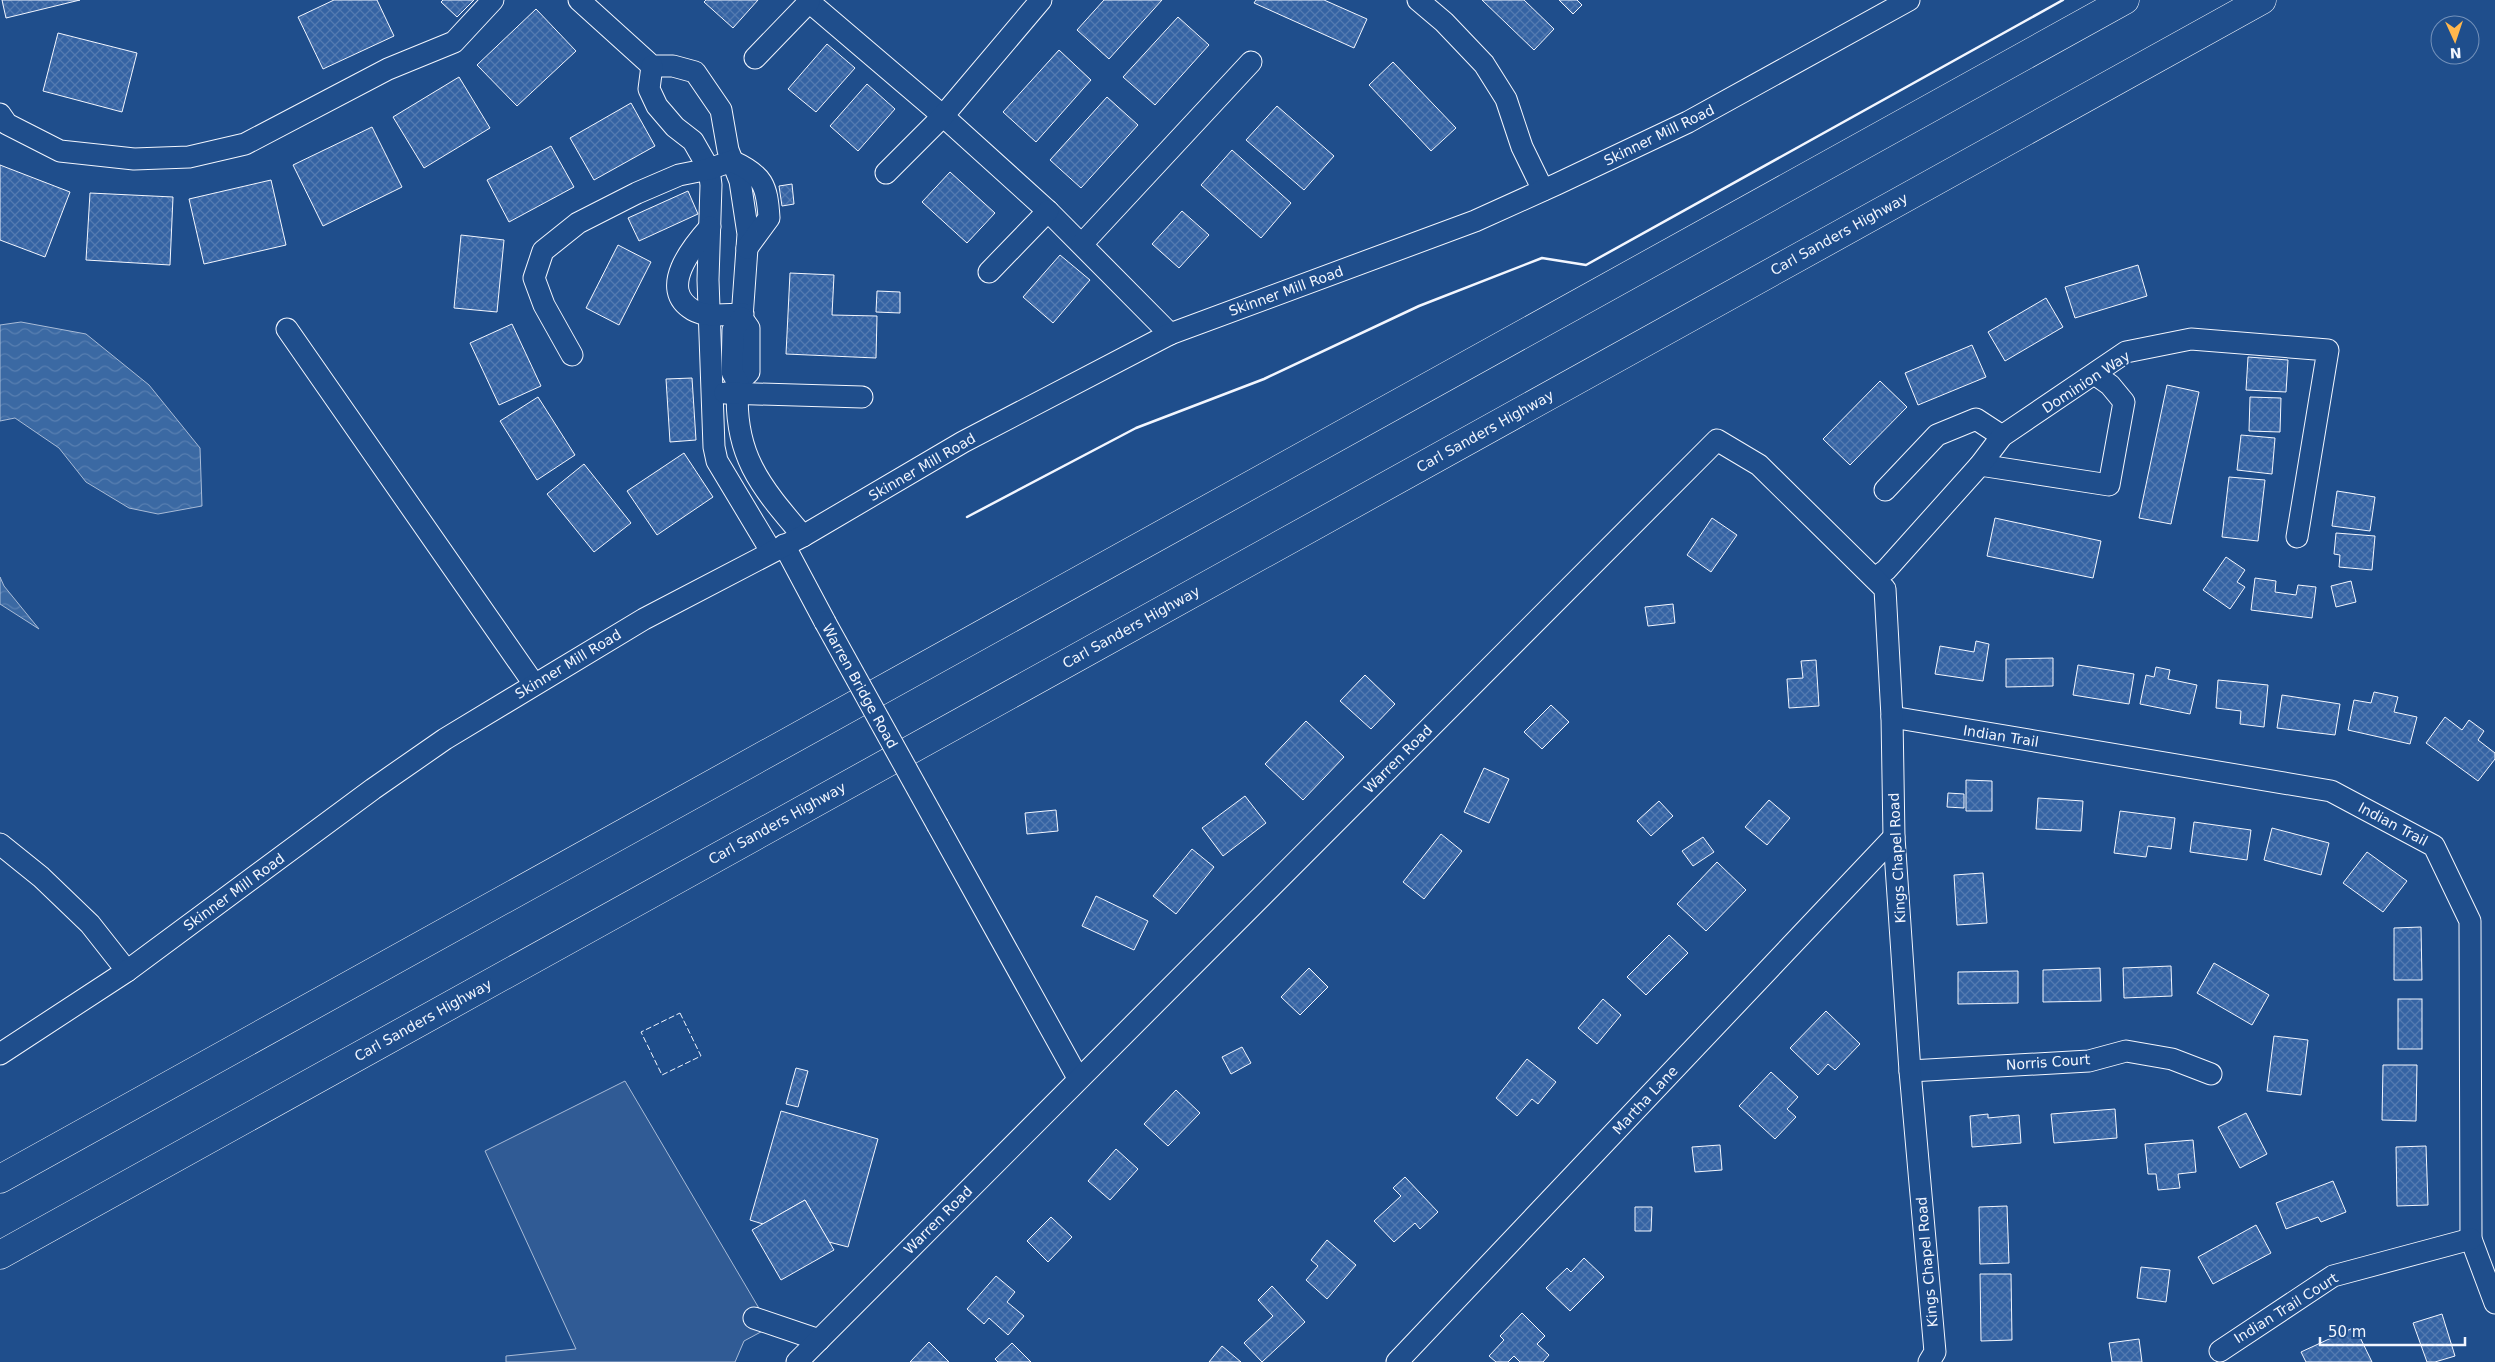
<svg xmlns="http://www.w3.org/2000/svg" width="2495" height="1362" font-family="'DejaVu Sans',sans-serif">
<style>
.parking{fill:#305b95;stroke:#a8bbd7}
.water{fill:url(#water-waves);stroke:#a8bbd7}
.building{fill:url(#building-cross-hatch);stroke:#f2f6ff}
.lines{fill:none;stroke-linecap:round;stroke-linejoin:round}
.minor-casing{stroke:#f2f6ff;stroke-width:23}
.highway-casing{stroke:#f2f6ff;stroke-width:29}
.minor{stroke:#1f4e8c;stroke-width:21}
.highway{stroke:#1f4e8c;stroke-width:28}
.minor-bridge-casing{stroke:#f2f6ff;stroke-width:23;stroke-linecap:butt}
.minor-bridge{stroke:#1f4e8c;stroke-width:21}
.fence{stroke:#f2f6ff;stroke-width:1;stroke-dasharray:6 2.5;stroke-linecap:butt}
.wall{stroke:#f2f6ff;stroke-width:2.5}
.labels{text-anchor:middle;dominant-baseline:central;stroke-width:4;stroke-linejoin:round;paint-order:stroke}
.street-label{font-size:14px;fill:#f2f6ff;stroke:#1f4e8c}
</style>
<defs>
<pattern id="water-waves" width="16" height="10" patternUnits="userSpaceOnUse" patternTransform="scale(1.25)"><rect width="16" height="10" fill="#3b69a3"/><path d="M0 5q4-4 8 0t8 0" fill="none" stroke="#587fb1"/></pattern>
<pattern id="building-cross-hatch" width="8" height="8" patternUnits="userSpaceOnUse" patternTransform="scale(1.25)"><rect width="8" height="8" fill="#3563a3"/><path d="M0 0l8 8M0 8l8-8" fill="none" stroke="#537ab1"/></pattern>
</defs>
<rect width="100%" height="100%" fill="#1f4e8c"/>
<polygon class="parking" points="625,1081 770,1327 744,1341 735,1362 506,1362 506,1356 576,1349 485,1151"/>
<g class="water">
<polygon points="21,322 86,334 149,385 200,448 202,506 158,514 129,508 86,482 59,448 15,418 0,421 0,325"/>
<polygon points="0,577 4,586 39,629 0,604"/>
</g>
<g class="building">
<polygon points="2,0 80,0 6,18"/>
<polygon points="334,0 377,0 394,36 323,69 298,17"/>
<polygon points="443,0 474,0 457,17 441,2"/>
<polygon points="706,0 758,0 733,28 704,2"/>
<polygon points="1104,0 1162,0 1109,59 1077,30"/>
<polygon points="1256,0 1324,0 1367,19 1354,48 1254,3"/>
<polygon points="1482,0 1524,0 1554,29 1534,50"/>
<polygon points="1559,0 1577,0 1582,5 1573,14"/>
<polygon points="536,9 576,51 517,106 477,65"/>
<polygon points="1178,17 1209,45 1155,105 1123,77"/>
<polygon points="58,33 137,53 122,112 43,91"/>
<polygon points="827,44 855,68 816,112 788,89"/>
<polygon points="1059,50 1091,80 1036,142 1003,112"/>
<polygon points="1393,62 1456,128 1431,151 1369,85"/>
<polygon points="459,77 490,128 424,168 393,117"/>
<polygon points="867,84 895,109 858,151 830,126"/>
<polygon points="1107,97 1138,125 1081,188 1050,160"/>
<polygon points="631,103 655,146 594,180 570,138"/>
<polygon points="1277,106 1334,156 1304,190 1246,140"/>
<polygon points="372,127 402,187 323,226 293,165"/>
<polygon points="551,146 574,187 509,222 487,180"/>
<polygon points="1232,150 1291,203 1261,238 1201,185"/>
<polygon points="0,165 70,192 45,257 0,240"/>
<polygon points="950,172 995,213 967,243 922,202"/>
<polygon points="271,180 286,245 204,264 189,199"/>
<polygon points="792,184 794,204 782,206 779,186"/>
<polygon points="688,191 698,214 639,241 628,218"/>
<polygon points="90,193 173,197 170,265 86,260"/>
<polygon points="1182,211 1209,235 1179,268 1152,244"/>
<polygon points="461,235 504,240 497,312 454,308"/>
<polygon points="618,245 651,262 619,325 586,308"/>
<polygon points="1060,255 1090,280 1053,323 1023,297"/>
<polygon points="2138,265 2147,296 2075,318 2065,287"/>
<polygon points="790,273 834,275 832,315 877,316 876,358 786,354"/>
<polygon points="877,291 900,292 900,313 876,312"/>
<polygon points="2046,298 2063,327 2005,361 1988,332"/>
<polygon points="512,324 541,386 499,405 470,343"/>
<polygon points="1972,345 1986,377 1918,405 1905,373"/>
<polygon points="2248,357 2288,360 2286,392 2246,390"/>
<polygon points="692,378 696,440 670,442 666,379"/>
<polygon points="1880,381 1907,407 1850,465 1823,439"/>
<polygon points="2167,385 2199,392 2171,524 2139,518"/>
<polygon points="538,397 575,455 537,480 500,421"/>
<polygon points="2250,397 2281,398 2280,432 2249,431"/>
<polygon points="2241,435 2275,438 2272,474 2237,470"/>
<polygon points="684,453 713,497 657,535 627,491"/>
<polygon points="584,464 631,523 594,552 547,494"/>
<polygon points="2229,477 2265,480 2258,541 2222,537"/>
<polygon points="2337,491 2375,497 2370,531 2332,526"/>
<polygon points="1712,518 1737,535 1711,572 1687,555"/>
<polygon points="1995,518 2101,541 2093,578 1987,556"/>
<polygon points="2336,533 2375,536 2372,570 2339,567 2340,555 2334,554"/>
<polygon points="2226,557 2245,570 2237,582 2245,587 2230,609 2203,590"/>
<polygon points="2255,578 2276,581 2275,592 2296,595 2298,585 2316,587 2312,618 2251,610"/>
<polygon points="2351,581 2356,602 2336,607 2331,586"/>
<polygon points="1673,604 1675,623 1648,626 1645,607"/>
<polygon points="1976,641 1989,644 1983,681 1935,674 1940,646 1974,652"/>
<polygon points="2053,658 2053,686 2006,687 2006,659"/>
<polygon points="1816,660 1819,706 1789,708 1787,679 1803,678 1801,661"/>
<polygon points="2078,665 2134,674 2129,704 2073,695"/>
<polygon points="2156,667 2170,670 2168,679 2197,685 2190,714 2140,704 2146,675 2154,677"/>
<polygon points="1365,675 1395,704 1371,729 1340,701"/>
<polygon points="2218,680 2268,685 2264,727 2240,724 2241,711 2216,708"/>
<polygon points="2374,692 2398,697 2394,712 2417,717 2410,744 2348,730 2354,700 2371,703"/>
<polygon points="2282,695 2340,704 2335,735 2277,728"/>
<polygon points="1551,705 1569,722 1542,749 1524,732"/>
<polygon points="2445,717 2462,730 2469,720 2484,731 2478,740 2495,753 2495,759 2478,781 2426,743"/>
<polygon points="1306,721 1344,757 1303,800 1265,764"/>
<polygon points="1484,768 1509,779 1489,823 1464,812"/>
<polygon points="1966,780 1992,781 1992,811 1966,811"/>
<polygon points="1948,793 1964,794 1964,808 1947,807"/>
<polygon points="1245,796 1266,823 1223,856 1202,828"/>
<polygon points="2038,798 2083,801 2081,831 2036,829"/>
<polygon points="1769,800 1790,818 1767,845 1745,827"/>
<polygon points="1659,801 1673,816 1651,836 1637,821"/>
<polygon points="1056,810 1058,831 1027,834 1025,813"/>
<polygon points="2120,811 2175,818 2171,849 2148,846 2146,857 2114,853"/>
<polygon points="2194,822 2251,830 2247,860 2190,852"/>
<polygon points="2272,828 2329,843 2321,875 2264,860"/>
<polygon points="1441,834 1462,851 1424,899 1403,882"/>
<polygon points="1703,837 1714,852 1693,866 1682,851"/>
<polygon points="1192,849 1214,867 1176,914 1153,896"/>
<polygon points="2367,852 2407,881 2383,912 2343,883"/>
<polygon points="1717,862 1746,890 1706,931 1677,904"/>
<polygon points="1983,873 1987,923 1957,925 1954,875"/>
<polygon points="1096,896 1148,921 1134,950 1082,926"/>
<polygon points="2421,927 2422,980 2394,980 2394,928"/>
<polygon points="1669,935 1688,953 1646,995 1627,977"/>
<polygon points="2214,963 2269,995 2252,1025 2197,993"/>
<polygon points="2171,966 2172,996 2124,998 2123,968"/>
<polygon points="1309,968 1328,987 1300,1015 1281,997"/>
<polygon points="2100,968 2101,1001 2043,1002 2043,970"/>
<polygon points="2018,971 2018,1003 1958,1004 1958,972"/>
<polygon points="1603,999 1621,1015 1597,1044 1578,1028"/>
<rect x="2398" y="999" width="24" height="50"/>
<polygon points="1826,1011 1860,1044 1835,1070 1828,1064 1818,1075 1790,1048"/>
<polygon points="2274,1036 2308,1040 2301,1095 2267,1091"/>
<polygon points="1242,1047 1251,1063 1231,1074 1222,1057"/>
<polygon points="1527,1059 1556,1082 1538,1104 1532,1099 1517,1116 1496,1098"/>
<polygon points="2383,1065 2417,1065 2416,1121 2382,1120"/>
<polygon points="796,1068 808,1071 798,1107 786,1104"/>
<polygon points="1771,1072 1798,1097 1787,1109 1796,1117 1775,1139 1739,1106"/>
<polygon points="1176,1090 1200,1113 1168,1146 1144,1124"/>
<polygon points="2115,1109 2117,1138 2054,1143 2051,1114"/>
<polygon points="781,1111 878,1139 848,1247 829,1242 805,1200 763,1224 750,1220"/>
<polygon points="2246,1113 2267,1154 2240,1168 2218,1127"/>
<polygon points="1988,1114 1988,1118 2019,1115 2021,1143 1972,1147 1970,1116"/>
<polygon points="2193,1140 2196,1172 2178,1174 2180,1188 2158,1190 2156,1174 2148,1174 2145,1144"/>
<polygon points="1720,1145 1722,1170 1695,1172 1692,1147"/>
<polygon points="2426,1146 2428,1205 2397,1206 2396,1147"/>
<polygon points="1116,1149 1138,1169 1110,1200 1088,1181"/>
<polygon points="1405,1177 1438,1212 1420,1229 1415,1223 1394,1242 1374,1221 1401,1196 1393,1188"/>
<polygon points="2333,1181 2346,1212 2321,1222 2318,1217 2286,1229 2276,1203"/>
<polygon points="805,1200 834,1250 781,1280 752,1230"/>
<polygon points="2007,1206 2009,1263 1980,1264 1979,1207"/>
<polygon points="1635,1207 1652,1207 1651,1231 1635,1231"/>
<polygon points="1051,1217 1072,1237 1048,1262 1027,1241"/>
<polygon points="2256,1225 2271,1253 2213,1284 2198,1257"/>
<polygon points="1327,1240 1356,1265 1327,1299 1306,1280 1318,1266 1311,1260"/>
<polygon points="1584,1258 1604,1277 1570,1311 1546,1288 1567,1268 1571,1272"/>
<polygon points="2141,1267 2170,1270 2166,1302 2137,1298"/>
<polygon points="1980,1274 2011,1274 2012,1340 1981,1341"/>
<polygon points="996,1276 1015,1292 1007,1302 1024,1316 1008,1335 989,1318 984,1324 967,1309"/>
<polygon points="1272,1286 1305,1322 1262,1362 1244,1343 1273,1316 1258,1300"/>
<polygon points="1522,1313 1545,1336 1537,1344 1549,1355 1543,1362 1520,1362 1514,1356 1508,1362 1496,1362 1489,1356 1504,1340 1500,1336"/>
<polygon points="2442,1314 2455,1356 2435,1362 2427,1362 2413,1323"/>
<polygon points="2355,1327 2372,1362 2306,1362 2301,1352"/>
<polygon points="2139,1339 2142,1362 2112,1362 2109,1343"/>
<polygon points="929,1342 949,1362 910,1362"/>
<polygon points="1012,1343 1031,1362 998,1362 995,1359"/>
<polygon points="1222,1346 1241,1362 1209,1362"/>
</g>
<g class="lines">
<defs>
<g id="minor">
<path d="M579 0 652 66H673L695 72 721 110 728 150 740 181 748 234 742 318 749 328V372L738 383C732 453 760 486 803 536"/>
<polyline points="807,0 943,116 1048,211 1170,334"/>
<polyline points="1418,0 1444,22 1484,64 1506,99 1522,147 1543,190"/>
<polyline points="755,58 809,2"/>
<polyline points="652,66 649,89 657,106 675,127 693,141 709,169 711,185 708,280 714,447 717,461 771,551"/>
<polyline points="0,114 7,124 60,151 134,159 189,157 245,144 388,69 454,42 493,0"/>
<polyline points="886,173 943,116 1041,0"/>
<path d="M710 227C693 246 657 289 693 310 707 318 727 314 743 314"/>
<polyline points="1082,244 1251,62"/>
<polyline points="989,272 1048,211"/>
<polyline points="287,329 534,684"/>
<path d="M572 355 544 305 534 278 543 251 578 223 637 193 679 175 709 169 732 161C763 175 767 185 769 218L747 248"/>
<polyline points="738,383 732,372 733,330 742,318"/>
<polyline points="725,393 862,397"/>
<polyline points="1980,465 2109,485 2124,402 2110,385 2096,375"/>
<polyline points="1885,490 1937,435 1976,419 2002,436"/>
<polyline points="784,545 825,622"/>
<polyline points="1875,578 1886,570 1980,465 2002,436 2126,352 2191,339 2328,350 2297,537"/>
<polyline points="1892,717 2331,791 2434,846 2470,921 2471,1239 2495,1303"/>
<polyline points="938,826 1078,1078"/>
<polyline points="0,844 41,877 90,924 127,971"/>
<polyline points="0,1054 127,971 373,789 445,739 644,619 803,536 963,442 1170,334 1475,221 1557,184 1688,122 1909,0"/>
<polyline points="1910,1071 2089,1061 2126,1051 2172,1059 2211,1074"/>
<polyline points="754,1318 819,1340"/>
<polyline points="2220,1351 2333,1276 2471,1239"/>
<polyline points="797,1362 1717,440 1759,465 1885,589 1892,717 1894,837 1910,1071 1935,1352 1929,1362"/>
<polyline points="1397,1362 1894,837"/>
</g>
<g id="highway">
<polyline points="0,1179 2125,0"/>
<polyline points="0,1255 2262,0"/>
</g>
</defs>
<use href="#minor" class="minor-casing"/>
<use href="#highway" class="highway-casing"/>
<use href="#minor" class="minor"/>
<use href="#highway" class="highway"/>
<defs>
<polyline id="minor-bridge" points="825,622 938,826"/>
</defs>
<use href="#minor-bridge" class="minor-bridge-casing"/>
<use href="#minor-bridge" class="minor-bridge"/>
<polygon class="fence" points="680,1013 701,1056 662,1075 641,1032"/>
<polyline class="wall" points="967,517 1136,428 1264,379 1419,306 1542,258 1586,265 2063,0"/>
</g>
<g class="labels">
<g class="street-label">
<text transform="translate(1659 135) rotate(-26)">Skinner Mill Road</text>
<text transform="translate(1839 234) rotate(-29)">Carl Sanders Highway</text>
<text transform="translate(1286 291) rotate(-20)">Skinner Mill Road</text>
<text transform="translate(2086 382) rotate(-33)">Dominion Way</text>
<text transform="translate(1485 431) rotate(-29)">Carl Sanders Highway</text>
<text transform="translate(922 467) rotate(-30)">Skinner Mill Road</text>
<text transform="translate(1131 627) rotate(-29)">Carl Sanders Highway</text>
<text transform="translate(568 664) rotate(-31)">Skinner Mill Road</text>
<text transform="translate(860 686) rotate(61)">Warren Bridge Road</text>
<text transform="translate(2001 736) rotate(9)">Indian Trail</text>
<text transform="translate(1398 759) rotate(-45)">Warren Road</text>
<text transform="translate(777 823) rotate(-29)">Carl Sanders Highway</text>
<text transform="translate(2393 824) rotate(28)">Indian Trail</text>
<text transform="translate(1897 858) rotate(-93)">Kings Chapel Road</text>
<text transform="translate(234 892) rotate(-36)">Skinner Mill Road</text>
<text transform="translate(423 1020) rotate(-29)">Carl Sanders Highway</text>
<text transform="translate(2048 1062) rotate(-4)">Norris Court</text>
<text transform="translate(1645 1100) rotate(-47)">Martha Lane</text>
<text transform="translate(938 1220) rotate(-45)">Warren Road</text>
<text transform="translate(1927 1262) rotate(-95)">Kings Chapel Road</text>
<text transform="translate(2286 1308) rotate(-32)">Indian Trail Court</text>
</g>
</g>
<g transform="translate(2455 40) rotate(177)"><circle r="24" fill="#1f4e8c" stroke="#7391ba"/>
<path d="M0-4L9 19L0 12L-9 19Z" fill="#ffb74d"/>
<text y="-8" font-size="14" font-weight="bold" text-anchor="middle" fill="#f2f6ff">N</text>
</g>
<path d="M2320 1337v8h145v-8" fill="none" stroke="#f2f6ff" stroke-width="2.5"/>
<text x="2328" y="1337" font-size="15" fill="#f2f6ff" stroke="#1f4e8c" stroke-width="4" paint-order="stroke">50 m</text>
</svg>
